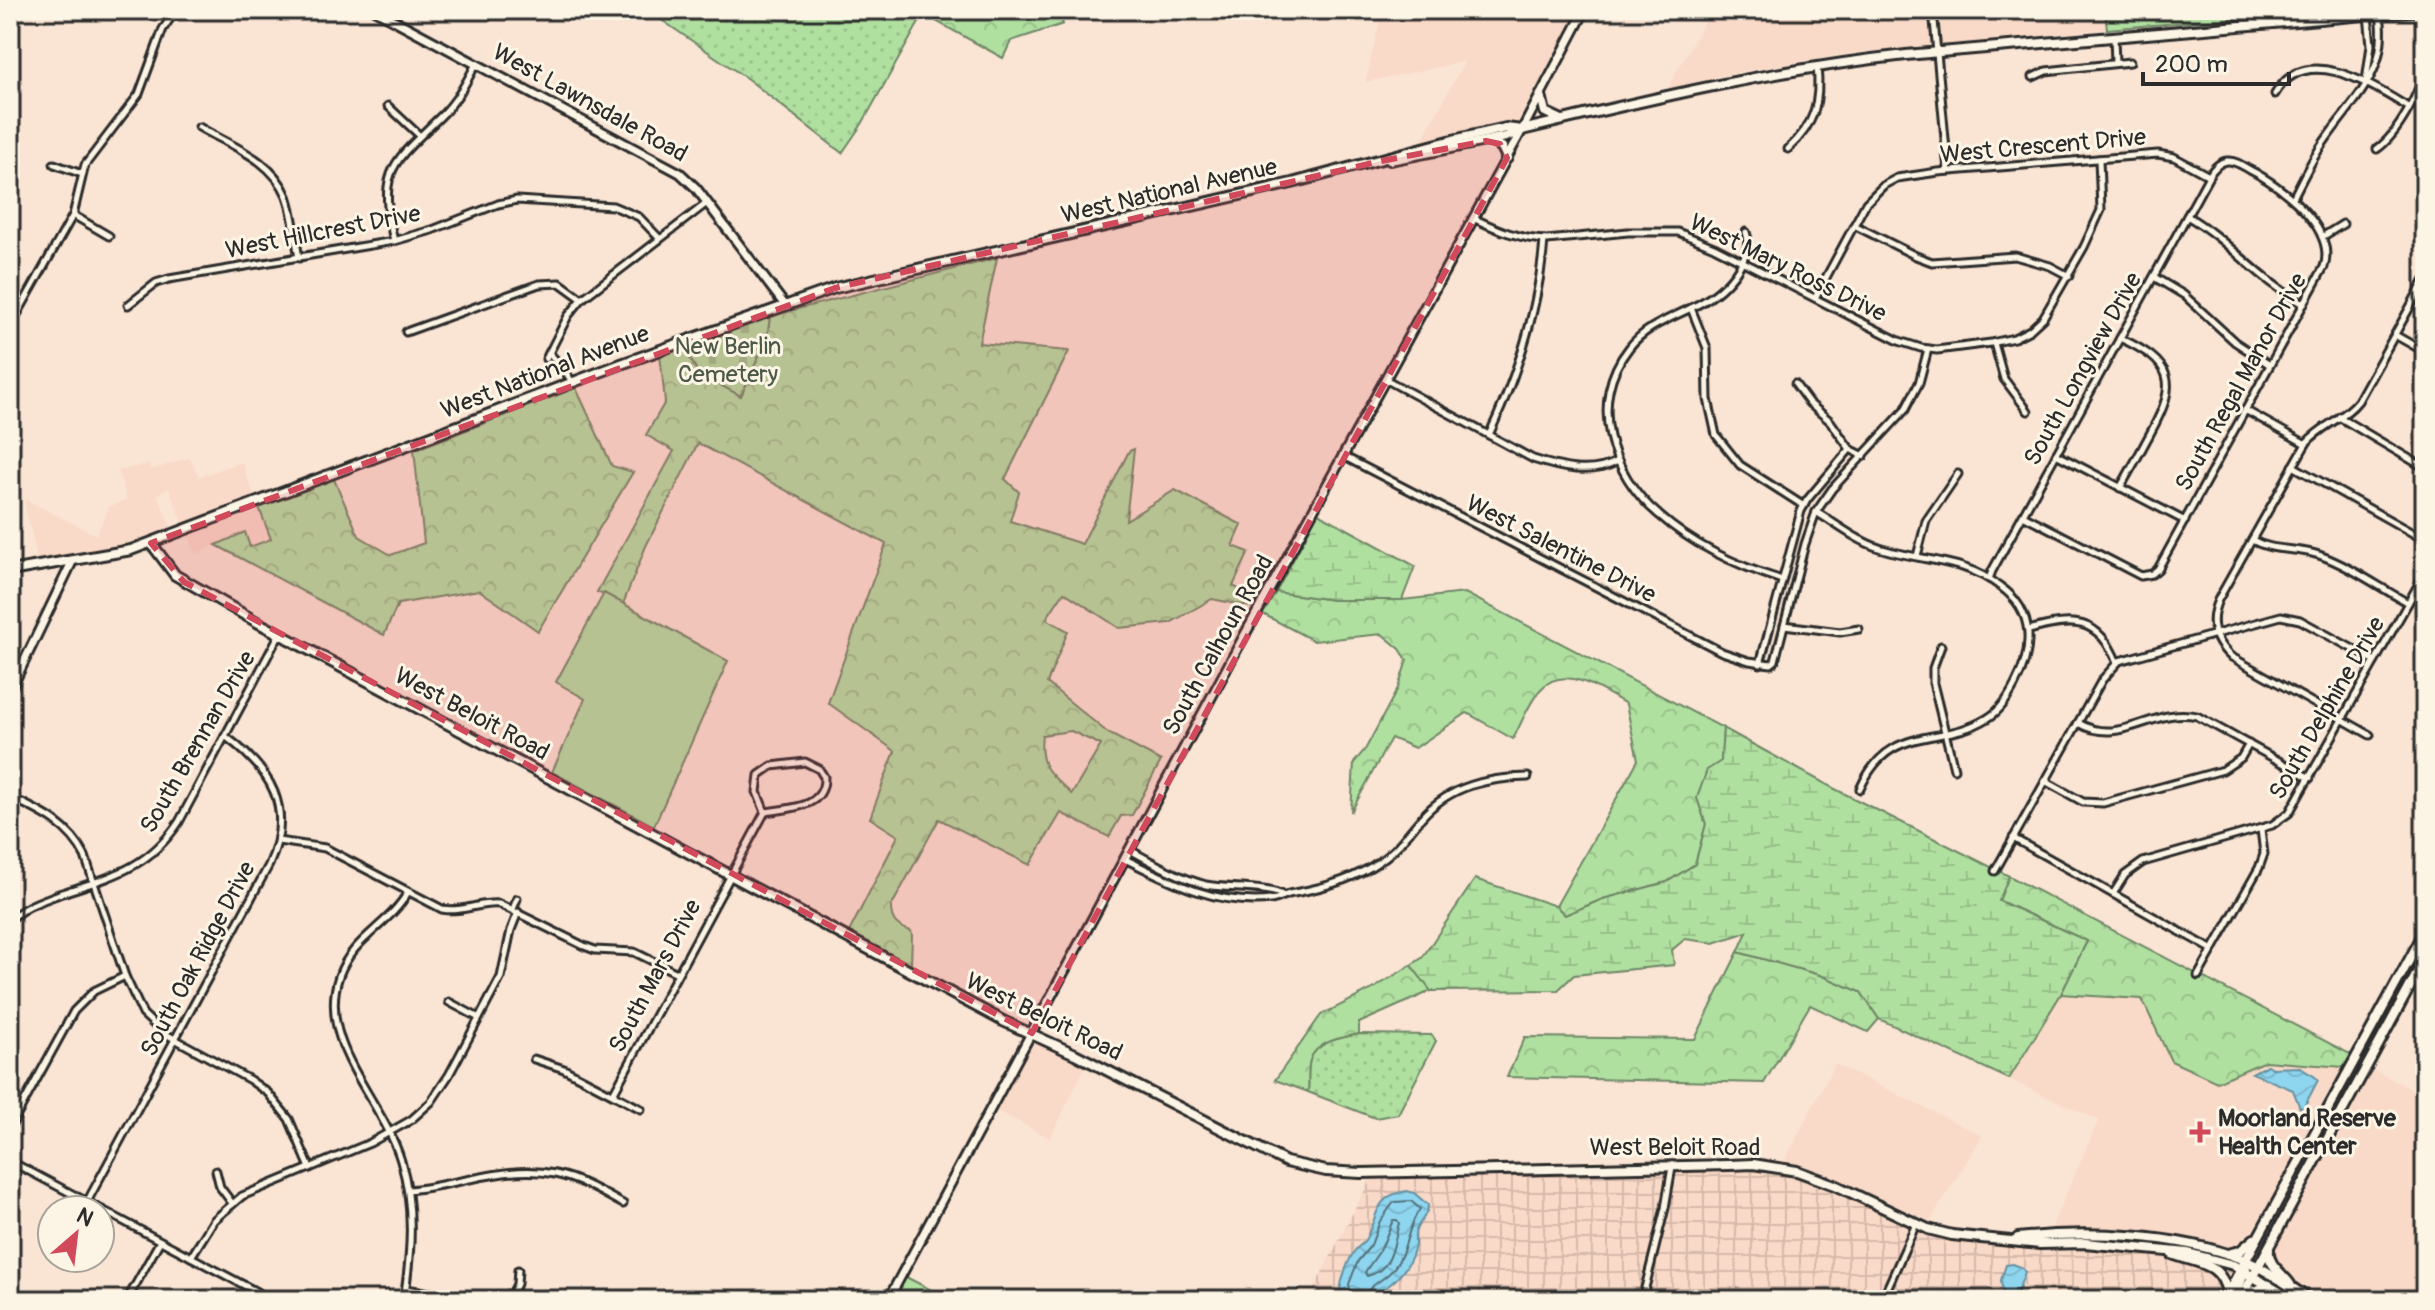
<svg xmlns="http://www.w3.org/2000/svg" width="2435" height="1310" font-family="Pangolin,sans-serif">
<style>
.built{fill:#f9d9c7}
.industrial{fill:url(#industrial-grid)}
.grass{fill:url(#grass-dots);stroke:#6e8666;stroke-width:2}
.forest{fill:url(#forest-crowns);stroke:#6e8666;stroke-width:2;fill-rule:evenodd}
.wetland{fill:url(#wetland-marsh);stroke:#6e8666;stroke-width:2}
.cemetery{fill:url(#cemetery-stones);stroke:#6e8666;stroke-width:2}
.park{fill:#b0e0a0;stroke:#6e8666;stroke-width:2}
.water{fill:url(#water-waves);stroke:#6691a1;stroke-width:2}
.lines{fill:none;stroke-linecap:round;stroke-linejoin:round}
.shore{stroke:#536f79;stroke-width:2}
.minor-casing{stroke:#2b2b2b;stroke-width:11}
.tertiary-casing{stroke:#2b2b2b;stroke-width:13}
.secondary-casing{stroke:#2b2b2b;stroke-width:14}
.minor{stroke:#fcf5e5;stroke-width:5}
.tertiary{stroke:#fcf5e5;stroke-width:7}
.secondary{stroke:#fcf5e5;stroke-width:8}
.marked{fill:#d1495b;fill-opacity:0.2;stroke:#d1495b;stroke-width:6;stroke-dasharray:16 10;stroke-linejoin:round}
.poi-dot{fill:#d1495b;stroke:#fcf5e5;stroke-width:3}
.labels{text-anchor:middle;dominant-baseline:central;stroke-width:6;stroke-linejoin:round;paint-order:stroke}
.street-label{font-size:24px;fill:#2b2b2b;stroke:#fcf5e5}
.park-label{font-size:24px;fill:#4c5848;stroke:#fcf5e5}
.poi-label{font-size:24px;font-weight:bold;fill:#2b2b2b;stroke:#fcf5e5;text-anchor:start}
</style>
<defs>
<pattern id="industrial-grid" width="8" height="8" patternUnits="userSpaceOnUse" patternTransform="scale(2)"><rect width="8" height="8" fill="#f9d9c7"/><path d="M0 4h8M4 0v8" fill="none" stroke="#d6baab"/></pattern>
<pattern id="grass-dots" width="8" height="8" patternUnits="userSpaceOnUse" patternTransform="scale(2)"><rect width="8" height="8" fill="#b0e0a0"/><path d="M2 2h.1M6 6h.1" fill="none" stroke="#98c08a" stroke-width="1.8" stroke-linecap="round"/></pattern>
<pattern id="forest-crowns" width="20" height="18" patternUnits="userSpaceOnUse" patternTransform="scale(2)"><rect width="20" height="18" fill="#b0e0a0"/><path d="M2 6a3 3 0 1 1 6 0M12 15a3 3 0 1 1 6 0" fill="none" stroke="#98c08a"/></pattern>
<pattern id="wetland-marsh" width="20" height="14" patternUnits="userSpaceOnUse" patternTransform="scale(2)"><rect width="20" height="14" fill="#b0e0a0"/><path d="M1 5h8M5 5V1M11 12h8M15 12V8" fill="none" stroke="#98c08a"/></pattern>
<pattern id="cemetery-stones" width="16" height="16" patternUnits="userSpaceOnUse" patternTransform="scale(2)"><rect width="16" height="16" fill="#b0e0a0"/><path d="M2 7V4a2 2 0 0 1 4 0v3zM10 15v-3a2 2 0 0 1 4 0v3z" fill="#98c08a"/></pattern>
<pattern id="water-waves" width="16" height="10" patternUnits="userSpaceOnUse" patternTransform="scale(2)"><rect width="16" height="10" fill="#8ed5ef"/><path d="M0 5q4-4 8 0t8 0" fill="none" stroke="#7bb7cd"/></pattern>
</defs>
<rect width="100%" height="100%" fill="#fae4d3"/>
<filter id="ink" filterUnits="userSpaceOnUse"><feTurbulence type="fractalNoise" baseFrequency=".0125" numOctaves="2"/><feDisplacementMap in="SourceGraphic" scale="16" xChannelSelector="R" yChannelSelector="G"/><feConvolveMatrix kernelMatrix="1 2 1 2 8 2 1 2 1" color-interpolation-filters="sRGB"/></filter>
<g filter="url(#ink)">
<g class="built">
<polygon points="1382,10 1579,10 1518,122 1418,148 1465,61 1366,82"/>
<polygon points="1711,10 2105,10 2107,29 1851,53 1743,71 1668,88"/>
<polygon points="190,458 199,477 241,462 271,539 250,547 244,532 196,554 169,488 157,494 173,533 131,550 39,567 24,499 96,535 110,506 127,500 118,471 148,464 151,470"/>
<polygon points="2061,994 2142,999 2171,1061 2217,1082 2265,1061 2344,1067 2329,1090 2279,1187 2242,1247 2233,1250 2111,1233 2050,1231 2099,1120 2009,1079"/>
<polygon points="1032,1033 1088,1061 1050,1138 992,1108"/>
<polygon points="1835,1064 1982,1136 1930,1221 1801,1164 1784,1162"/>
<polygon points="2366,1066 2425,1097 2425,1300 2240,1300"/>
</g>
<polygon class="industrial" points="1775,1167 1787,1176 1797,1171 1937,1232 2167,1245 2245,1260 2224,1300 2048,1300 2022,1286 2013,1300 1308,1300 1374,1172"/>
<g class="grass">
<polygon points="647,10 926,10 862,124 842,153 749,80"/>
<path d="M1359 1034 1432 1035 1436 1041 1398 1114 1375 1118 1308 1092C1309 1083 1307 1069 1310 1060 1316 1041 1343 1037 1359 1034Z"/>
</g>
<g class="forest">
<polygon points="926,10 1058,10 1063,24 1011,41 1003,58 925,15"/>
<path d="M997 258 979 343 1069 351 1005 479 1019 492 1010 521 1082 544 1129 451 1134 449 1126 520 1175 490 1242 525 1233 546 1249 552 1233 586 1248 594 1260 591 1252 607 1212 599 1170 623 1119 628 1064 592 1046 619 1068 631 1047 683 1108 733 1161 761 1132 815 1121 816 1109 837 1061 813 1030 865 939 819 891 907C891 922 898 927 911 931L912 935 911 965 849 932 898 836 870 818 895 751 828 703 886 544 698 443 646 546 623 604 597 592 674 451 646 435 665 402 660 354 683 346 699 374 767 338 770 316ZM1071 731 1101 745 1072 794C1050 774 1038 767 1042 735Z"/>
<polygon points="576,388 612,466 633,472 538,631 479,590 398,604 384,635 216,545 245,532 250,547 271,539 258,505 333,477 359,536 391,555 424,543 414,450"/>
<path d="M1276 592 1333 600H1402L1465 593 1723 728 1721 761 1697 798 1706 824 1695 864 1667 882 1603 899 1565 915 1556 906 1638 760 1626 704C1603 691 1565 663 1541 689 1529 702 1521 724 1513 739L1467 713 1415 748 1391 738 1351 812 1354 763 1366 748 1398 688 1407 660 1400 649 1382 634 1314 641 1263 614Z"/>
<polygon points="2009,876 2352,1055 2344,1067 2265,1061 2217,1082 2171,1061 2142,999 2061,994 2087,941 1998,900"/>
<polygon points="1738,952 1820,975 1861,992 1879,1019 1868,1032 1810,1005 1764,1083 1507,1077 1525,1037 1695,1039"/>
<path d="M1411 965 1431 991 1359 1023V1034C1343 1037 1316 1041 1310 1060 1307 1069 1309 1083 1308 1092L1275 1080 1321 1015 1373 989Z"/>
</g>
<g class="wetland">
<polygon points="1318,513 1415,566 1402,600 1333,600 1276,592"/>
<polygon points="1723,728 1833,788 2009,876 1999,901 2087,941 2061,994 2009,1079 1879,1019 1861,992 1820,975 1738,952 1747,932 1714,943 1685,939 1672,950 1674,965 1574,975 1558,990 1431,991 1411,965 1422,958 1475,879 1556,906 1565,915 1603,899 1667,882 1695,864 1706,824 1697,798 1707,770 1721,761"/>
</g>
<polygon class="cemetery" points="770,316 767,338 741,396 699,374 683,346"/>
<g class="park">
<polygon points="2105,10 2330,10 2107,29"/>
<polygon points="604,593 728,661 654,826 552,772 585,699 556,682"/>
<polygon points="902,1275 951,1300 888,1300"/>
</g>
<g class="water">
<path d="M2267 1065 2272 1068 2300 1067C2306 1074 2313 1073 2318 1080L2304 1107 2300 1108 2293 1090 2252 1073Z"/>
<path d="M1407 1191 1414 1193 1428 1205C1428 1217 1418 1221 1415 1233 1415 1234 1415 1245 1415 1246 1408 1276 1378 1300 1349 1300L1340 1290C1342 1277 1348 1260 1356 1249 1359 1246 1363 1244 1365 1240 1378 1219 1373 1195 1407 1191Z"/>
<polygon points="2013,1264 2021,1267 2025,1272 2015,1299 2010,1300 2003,1296 2001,1280 2006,1265"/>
</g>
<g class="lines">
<g class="shore">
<path d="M1393 1220H1397L1399 1223C1393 1244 1394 1269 1367 1276L1365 1272 1381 1249Z"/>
<path d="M1352 1300 1349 1284 1358 1261 1371 1245 1380 1221 1394 1202 1411 1201 1420 1209C1406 1228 1408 1250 1394 1268 1386 1280 1366 1285 1364 1300"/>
</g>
<defs>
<g id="minor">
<polyline points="1933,10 1948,171"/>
<polyline points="2253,10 2254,25"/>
<polyline points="2114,37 2115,63"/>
<polyline points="2033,77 2046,71 2130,62"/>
<polyline points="2366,81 2371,45 2368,15"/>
<path d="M2275 94C2305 41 2373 86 2408 107"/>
<polyline points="388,106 419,135"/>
<path d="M199 127C231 146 272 159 287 196 294 215 295 238 299 258"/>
<path d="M1788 149C1815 124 1821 102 1817 66"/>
<path d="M2377 149C2397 135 2422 91 2424 67"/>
<polyline points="54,164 82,174"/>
<path d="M2293 198C2303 178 2313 157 2326 139 2356 96 2389 71 2380 14"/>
<polyline points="73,215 109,236"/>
<path d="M2187 216C2230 241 2260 281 2304 304"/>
<path d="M1473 218C1498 230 1519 239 1547 240L1628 232H1678L1714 247 1899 341 1921 348 1937 350 1991 343 2014 338 2030 330 2043 318 2084 247 2101 210 2099 159"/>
<polyline points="1854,225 1916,256 1932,262 2015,256 2050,266 2069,276"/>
<path d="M1746 232C1753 250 1737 273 1725 285 1697 314 1653 316 1629 348 1587 401 1610 474 1659 515 1693 545 1738 566 1782 580"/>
<polyline points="2322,237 2343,224"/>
<path d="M394 241C377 169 393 163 441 116 456 102 466 83 476 64"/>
<polyline points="2154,277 2184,295 2235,342 2270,365"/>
<polyline points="1815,298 1866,203 1884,185 1897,178 1938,172 2158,154 2174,157 2209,176"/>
<polyline points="128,305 156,283 169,279 394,241 432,230 498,204 517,200 613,206 639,217 660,239"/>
<polyline points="1691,308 1707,348 1708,399 1716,435 1740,465 1804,506"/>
<polyline points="10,327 73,215 85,165 139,94 163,29 176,10"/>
<polyline points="406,332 539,284 560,283 582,299"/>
<polyline points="2395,335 2425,352"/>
<path d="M2120 338C2173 363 2179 381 2151 432 2141 451 2131 469 2120 488"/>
<polyline points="1994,343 2004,379 2028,411"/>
<polyline points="549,353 563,368 572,382"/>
<polyline points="546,359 568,316 582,299 707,203"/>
<path d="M1385 379 1533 459C1561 468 1591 476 1618 461"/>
<polyline points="1795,384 1809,403 1830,421 1850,449 1864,456"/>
<polyline points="2245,410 2306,444"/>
<polyline points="2339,417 2425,468"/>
<path d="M1489 435C1518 373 1539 308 1544 240"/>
<polyline points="2056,454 2185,521"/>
<polyline points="1343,456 1722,652 1749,661 1771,664 1775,661 1805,544 1816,512 1832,489 1905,410 1919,383 1928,349"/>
<polyline points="2293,466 2425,540"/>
<path d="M1816 512C1838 525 1861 544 1886 550 1928 562 1964 559 2001 587 2036 612 2033 651 2015 685 2008 698 2001 710 1988 718 1940 748 1890 721 1860 789"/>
<path d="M2252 540C2273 552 2296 547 2319 555 2350 566 2379 587 2408 603"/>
<polyline points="1917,556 1926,521 1958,474"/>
<path d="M1989 579 1992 571 2209 176C2213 169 2218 162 2227 161 2235 160 2243 166 2250 170 2280 185 2337 228 2324 267L2158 569 2152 574 2141 576 2023 515"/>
<polyline points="1784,625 1840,632 1859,629"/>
<path d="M2029 630C2071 618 2099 616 2117 663"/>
<polyline points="1941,646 1933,668 1933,683 1954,769"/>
<polyline points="1760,664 1801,511 1807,500 1850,449"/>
<path d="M2078 723C2122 748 2152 706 2197 716L2310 778"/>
<path d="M2370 735 2230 656C2213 640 2209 621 2218 600L2307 442C2322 425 2344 419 2358 401L2425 280"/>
<path d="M805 762 819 769 824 777C825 809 789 808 765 812L757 792 759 775 772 766Z"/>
<polyline points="2045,781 2083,802 2103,803 2223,770 2241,758 2249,744"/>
<path d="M10 797C41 812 69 824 85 856L125 976 143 1014 162 1032 250 1080 268 1093 289 1119 310 1168"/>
<polyline points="2013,838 2213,950"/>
<path d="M278 841 325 848 442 909C462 913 479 902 499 904L584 946 595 950 634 952 677 973"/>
<path d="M1130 850C1154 863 1179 878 1206 885 1226 889 1269 887 1282 895"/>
<path d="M1125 859C1171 882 1217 906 1271 900 1279 899 1285 894 1294 893 1323 888 1355 879 1380 861 1397 850 1409 832 1422 817 1451 785 1488 778 1528 777"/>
<polyline points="1995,871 2102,680 2119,661 2281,616 2300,620 2375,661"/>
<polyline points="2113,894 2125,875 2143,862 2272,825 2289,813 2425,573"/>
<polyline points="513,909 517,899"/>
<path d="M10 920C24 906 41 901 59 894 110 877 148 869 179 822L279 635"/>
<polyline points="2198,976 2259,868 2264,854 2261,829"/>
<polyline points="449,1002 479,1018"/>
<polyline points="534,1059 564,1069 641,1109"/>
<polyline points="613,1094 765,812"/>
<polyline points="10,1128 74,1011 94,991 125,976"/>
<polyline points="10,1161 272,1300"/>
<polyline points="216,1171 220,1187 232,1203"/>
<path d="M408 1190C456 1186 507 1164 555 1174 580 1179 601 1192 623 1204"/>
<path d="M87 1202 269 865C295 808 271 770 225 736"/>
<polyline points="191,1257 214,1220 242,1196 370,1143 411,1120 431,1102 449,1075 501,977 511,930 518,912"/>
<polyline points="406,1289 471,1300"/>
<polyline points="127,1300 160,1241"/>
<path d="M404 1300C411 1253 415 1208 401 1161 383 1100 316 1043 339 976 352 938 390 925 408 892"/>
<polyline points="509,1300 517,1284 518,1270"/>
<polyline points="1642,1300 1665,1208 1672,1167"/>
<polyline points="1882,1300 1916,1224"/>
</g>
<g id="tertiary">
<polyline points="375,10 680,173 696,188 784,304"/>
<polyline points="10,691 72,562"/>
<polyline points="888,1300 1243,638 1522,130 1585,10"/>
</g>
<g id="secondary">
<polyline points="1541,95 1545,112 1562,120"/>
<polyline points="1491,141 1502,147 1507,158"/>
<path d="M1390 160 1506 137 1522 130C1649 99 1776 69 1906 55L2422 10"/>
<polyline points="151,543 175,575 257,622 1003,1021 1075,1054 1286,1162 1326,1171 1361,1173 1729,1165 1753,1164 1797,1171 1835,1185 1928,1229 1952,1235 2040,1244 2085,1243 2188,1253 2233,1265 2293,1300"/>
<polyline points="10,571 131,550 621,364 835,288 1292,183 1453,140 1506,128 1522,130"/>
<path d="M2018 1238C2088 1230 2176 1234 2242 1259 2266 1269 2289 1285 2310 1300"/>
<path d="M2269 1250C2267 1264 2282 1273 2290 1284"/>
<path d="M2172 1254C2199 1264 2221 1262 2227 1293"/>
<polyline points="2228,1254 2240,1251 2254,1239"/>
<polyline points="2242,1297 2269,1285"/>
<polyline points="2224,1300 2425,931"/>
<polyline points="2233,1300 2246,1269"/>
<polyline points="2240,1300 2425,959"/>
</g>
</defs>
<use href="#minor" class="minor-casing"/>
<use href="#tertiary" class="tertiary-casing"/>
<use href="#secondary" class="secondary-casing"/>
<use href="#minor" class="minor"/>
<use href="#tertiary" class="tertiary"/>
<use href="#secondary" class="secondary"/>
</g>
</g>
<path class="marked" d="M1486 141 1500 144 1507 158 1032 1033 184 582 151 543 835 288 1381 161Z"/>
<path class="poi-dot" d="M2196 1120h8v8h8v8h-8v8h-8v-8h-8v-8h8z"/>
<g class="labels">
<g class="street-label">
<text transform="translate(590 103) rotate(29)">West Lawnsdale Road</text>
<text transform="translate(2043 146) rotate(-5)">West Crescent Drive</text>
<text transform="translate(1169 191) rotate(-13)">West National Avenue</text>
<text transform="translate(323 232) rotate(-11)">West Hillcrest Drive</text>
<text transform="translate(1788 268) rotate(26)">West Mary Ross Drive</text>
<text transform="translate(2083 369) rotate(-61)">South Longview Drive</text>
<text transform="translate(545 372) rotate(-21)">West National Avenue</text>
<text transform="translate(2241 382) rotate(-61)">South Regal Manor Drive</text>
<text transform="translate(1561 549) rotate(27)">West Salentine Drive</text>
<text transform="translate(1218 645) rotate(-61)">South Calhoun Road</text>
<text transform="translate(2327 708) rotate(-60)">South Delphine Drive</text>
<text transform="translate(472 714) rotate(28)">West Beloit Road</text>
<text transform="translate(198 742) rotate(-60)">South Brennan Drive</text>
<text transform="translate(198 959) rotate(-62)">South Oak Ridge Drive</text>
<text transform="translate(655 976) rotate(-62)">South Mars Drive</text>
<text transform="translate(1044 1017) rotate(26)">West Beloit Road</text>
<text x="1675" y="1147">West Beloit Road</text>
</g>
<g class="park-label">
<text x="728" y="346">New Berlin<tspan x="728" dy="28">Cemetery</tspan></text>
</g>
<g class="poi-label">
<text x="2218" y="1118">Moorland Reserve<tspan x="2218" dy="28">Health Center</tspan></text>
</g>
</g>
<rect width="2435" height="1310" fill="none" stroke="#fcf5e5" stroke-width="40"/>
<rect x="20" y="20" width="2395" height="1270" fill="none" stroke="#2b2b2b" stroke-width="3" filter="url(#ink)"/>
<g transform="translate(76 1234) rotate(28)"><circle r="38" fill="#fcf5e5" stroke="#a8a49b" stroke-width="2"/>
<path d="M0-6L14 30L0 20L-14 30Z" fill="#d1495b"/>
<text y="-12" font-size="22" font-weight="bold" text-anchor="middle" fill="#2b2b2b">N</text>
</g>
<path d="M2143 72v12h146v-12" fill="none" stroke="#2b2b2b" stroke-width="4"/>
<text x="2155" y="72" font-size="24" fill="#2b2b2b" stroke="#fcf5e5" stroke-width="6" paint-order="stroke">200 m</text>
</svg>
